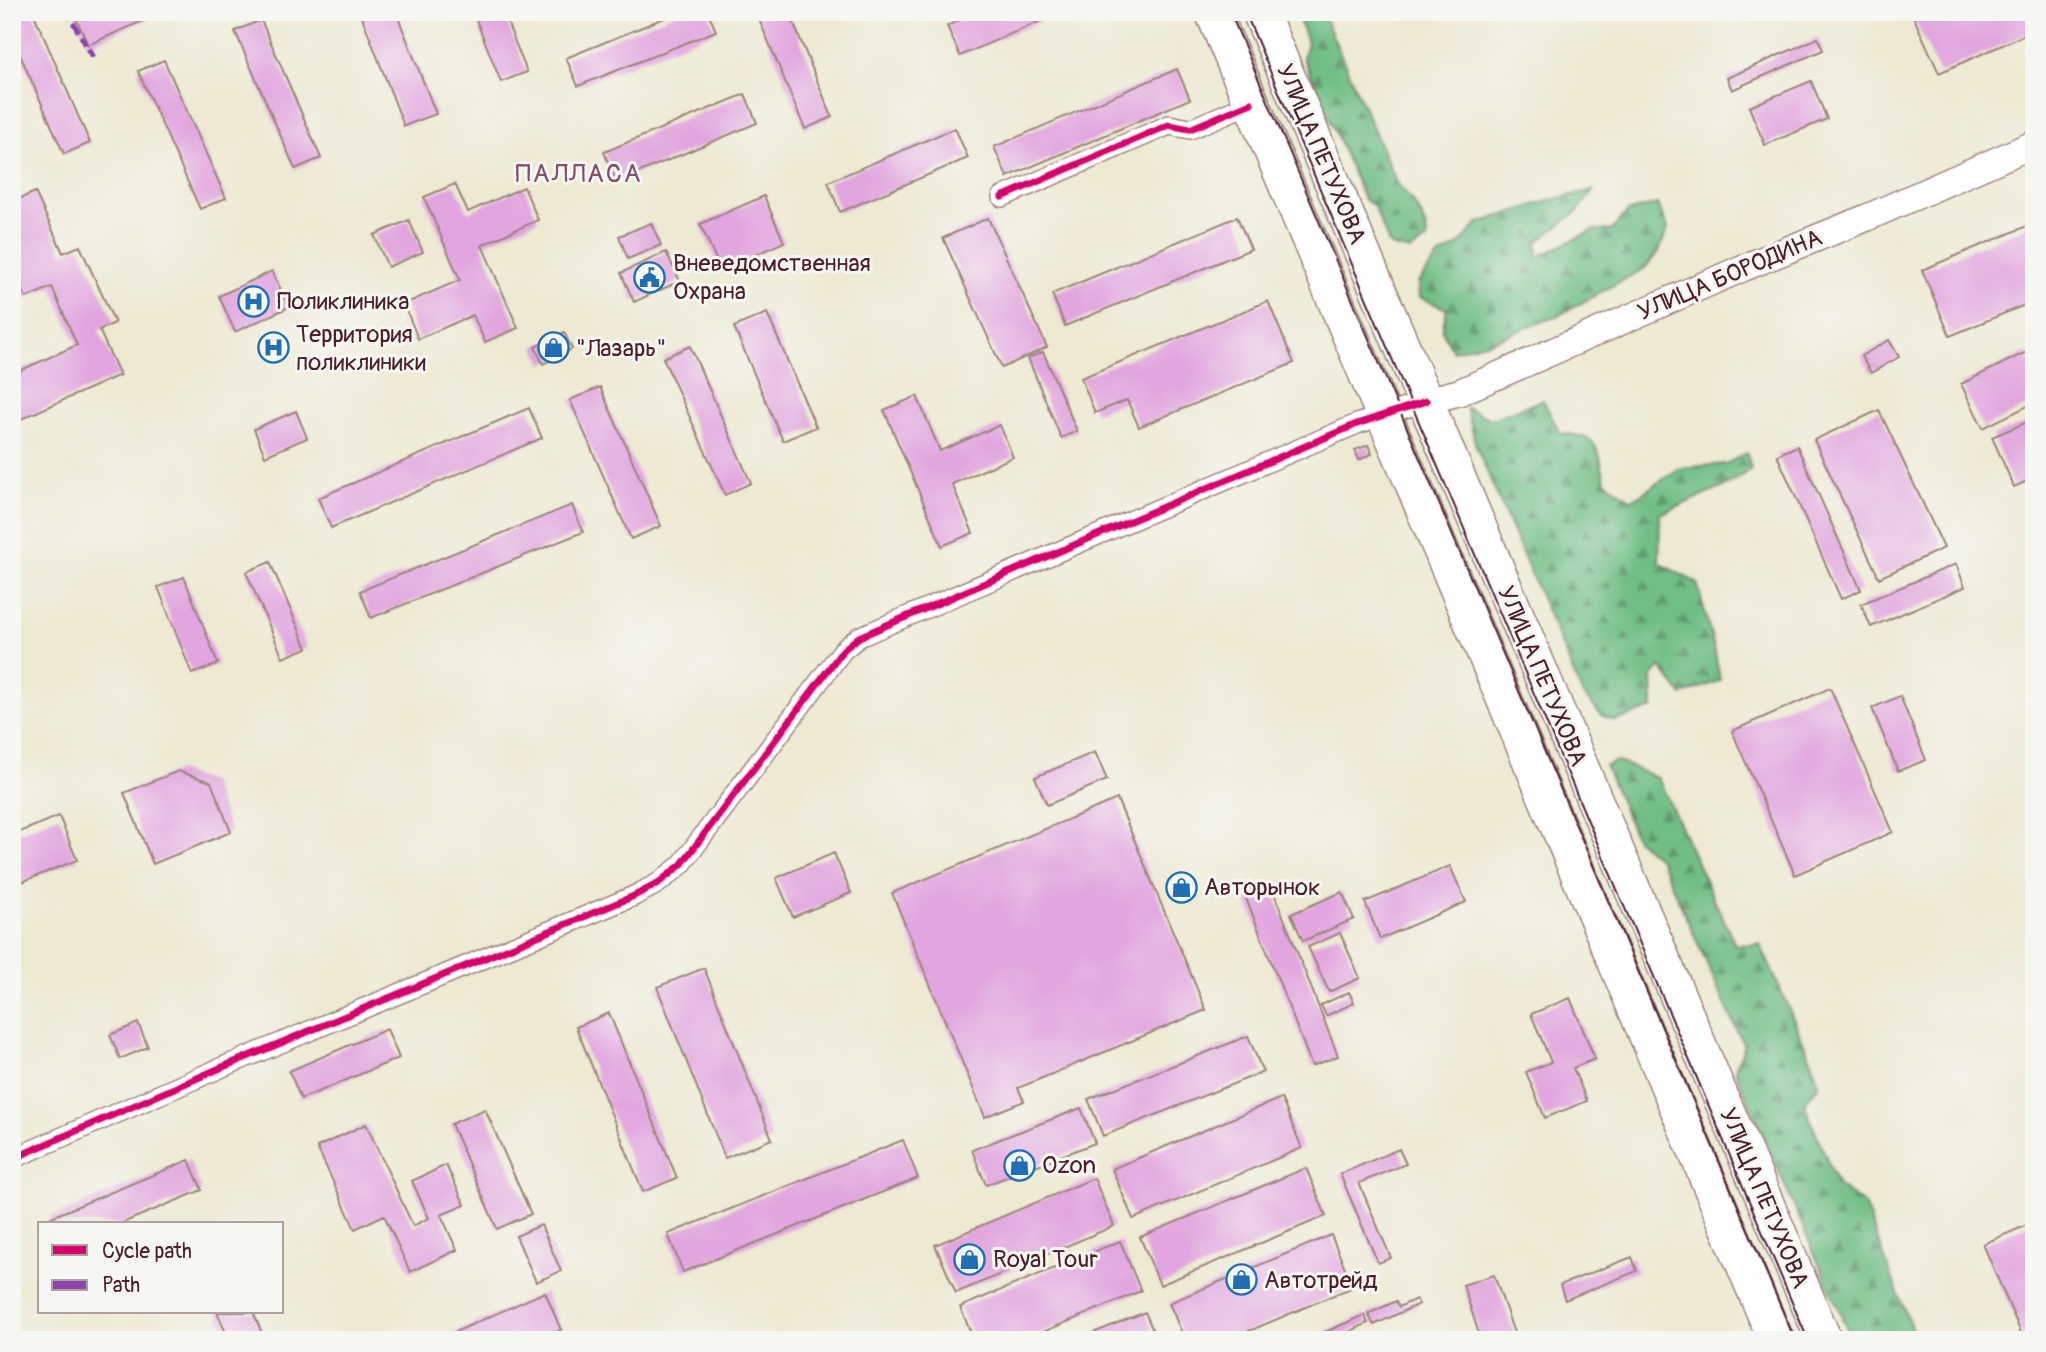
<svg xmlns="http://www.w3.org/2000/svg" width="2046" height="1352" font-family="Pangolin,sans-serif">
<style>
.forest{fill:url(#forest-firs);stroke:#5e6e58;stroke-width:2}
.building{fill:#e2a5df}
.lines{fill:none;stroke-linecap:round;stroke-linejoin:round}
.street-casing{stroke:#9c847e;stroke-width:22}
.secondary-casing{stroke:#9c847e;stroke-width:29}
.highway-casing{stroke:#9c847e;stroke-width:38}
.street{stroke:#fff;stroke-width:19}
.secondary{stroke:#fff;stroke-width:26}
.highway{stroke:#fff;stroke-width:35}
.tram{stroke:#4a1f2b;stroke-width:2}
.quiet{stroke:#8e44ad;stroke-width:5;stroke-dasharray:10 5;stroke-linecap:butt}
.cycleway-casing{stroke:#f6f6f2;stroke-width:11}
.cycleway{stroke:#d6006c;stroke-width:7}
.labels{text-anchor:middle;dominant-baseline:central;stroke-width:6;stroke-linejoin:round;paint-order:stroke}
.street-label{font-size:24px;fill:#4a1f2b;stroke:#f6f6f2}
.poi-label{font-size:24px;fill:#4a1f2b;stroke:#f6f6f2;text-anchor:start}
.neighbourhood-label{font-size:26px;letter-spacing:2px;fill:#7f4e6a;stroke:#f6f6f2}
</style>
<defs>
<pattern id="forest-firs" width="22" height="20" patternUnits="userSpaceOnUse" patternTransform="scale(1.75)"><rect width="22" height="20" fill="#71be86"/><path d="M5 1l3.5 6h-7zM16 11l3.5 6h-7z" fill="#5f9a6e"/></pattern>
</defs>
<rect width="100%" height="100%" fill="#f6f6f2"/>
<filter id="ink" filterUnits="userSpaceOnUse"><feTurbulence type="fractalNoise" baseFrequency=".0143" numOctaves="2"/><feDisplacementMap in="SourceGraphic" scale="14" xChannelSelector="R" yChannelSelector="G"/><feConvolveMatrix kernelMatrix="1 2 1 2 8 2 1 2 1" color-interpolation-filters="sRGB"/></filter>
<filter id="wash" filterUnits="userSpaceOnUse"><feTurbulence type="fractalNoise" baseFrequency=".00686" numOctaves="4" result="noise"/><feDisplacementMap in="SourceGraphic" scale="28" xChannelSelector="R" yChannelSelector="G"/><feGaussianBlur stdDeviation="1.57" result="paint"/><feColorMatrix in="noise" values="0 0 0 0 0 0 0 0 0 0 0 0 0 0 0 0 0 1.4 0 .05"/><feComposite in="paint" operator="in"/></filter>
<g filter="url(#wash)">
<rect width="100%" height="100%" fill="#ede9d2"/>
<g class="forest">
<path d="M1289 12H1322L1397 183C1412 201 1427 216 1427 240L1410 251 1390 246 1374 206 1364 199 1303 57 1308 44 1298 17Z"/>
<polygon points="1593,190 1578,211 1537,242 1538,257 1593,230 1612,230 1627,212 1657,204 1668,228 1659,251 1645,268 1559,315 1490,342 1453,351 1442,330 1447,309 1419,297 1418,283 1438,257 1459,245 1478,223 1551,200"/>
<path d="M1543 400 1560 433C1598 436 1598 445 1605 481L1632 500 1680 468 1726 464 1747 453 1751 470 1728 485 1660 514 1659 563 1697 583 1714 647 1720 680 1682 695 1660 667 1652 676 1653 708 1615 721 1601 715 1582 693 1476 446 1466 407 1490 419Z"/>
<polygon points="1617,761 1658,778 1735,945 1760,944 1811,1059 1819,1085 1804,1104 1838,1186 1864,1204 1916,1340 1852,1340 1735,1070 1744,1046 1660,859 1636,839 1605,765"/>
</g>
<g id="blocks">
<g class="building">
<polygon points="12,12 33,12 90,143 64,154 12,37"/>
<polygon points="83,12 163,12 88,45 75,16"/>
<polygon points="360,12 396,12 436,114 404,126"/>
<polygon points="473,12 503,12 527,72 501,82"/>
<polygon points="679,12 708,12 716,31 578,86 566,58"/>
<polygon points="756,12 789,12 832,117 805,129"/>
<polygon points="978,12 1061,12 960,56 947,26"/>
<polygon points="1921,12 2034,12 2034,31 1939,73 1913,16"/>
<polygon points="261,20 321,158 295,169 235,31"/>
<polygon points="1818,38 1823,50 1732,90 1727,78"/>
<polygon points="164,60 226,198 200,209 138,71"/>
<polygon points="1177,69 1190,99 1007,177 994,147"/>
<polygon points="1811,81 1827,119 1765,145 1749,107"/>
<polygon points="745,94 757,123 616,182 604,152"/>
<polygon points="955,128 968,158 840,212 828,182"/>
<polygon points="455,184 468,212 524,187 538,220 482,245 518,328 485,342 473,315 418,339 404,304 460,280 424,197"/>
<polygon points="35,192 63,253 80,246 115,323 99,330 120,375 12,423 12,362 17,372 77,345 52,287 26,298 21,287 12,291 12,202"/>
<polygon points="764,196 784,242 721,270 700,224"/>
<polygon points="1237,217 1251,249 1065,326 1052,294"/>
<polygon points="988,218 1047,347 1002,368 943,238"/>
<polygon points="409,220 423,252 388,267 374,235"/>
<polygon points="651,223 661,245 628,259 619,236"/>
<polygon points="2034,223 2034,301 1950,336 1922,270"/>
<polygon points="666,252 680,281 634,302 621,273"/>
<polygon points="272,271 289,307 235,332 219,296"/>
<polygon points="1268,301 1294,363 1139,427 1127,400 1095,413 1081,378"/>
<polygon points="767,313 816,427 783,441 734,327"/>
<polygon points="564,332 572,349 543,364 535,347"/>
<polygon points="1889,340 1899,357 1871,373 1861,356"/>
<polygon points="690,346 751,483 725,495 663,358"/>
<polygon points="1043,352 1077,431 1061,438 1028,358"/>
<polygon points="2026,352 2034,368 2034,403 1983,428 1961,384"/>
<polygon points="600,387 661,526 631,539 570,400"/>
<polygon points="917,396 940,451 1000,425 1013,457 952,484 973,533 942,546 884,410"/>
<polygon points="529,408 542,438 331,528 318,498"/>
<polygon points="1879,410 1944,548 1879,578 1814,440"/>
<polygon points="296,411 307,438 265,456 254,429"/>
<polygon points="2034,419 2034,478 2014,487 1992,437"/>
<polygon points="1368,445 1372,454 1359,460 1355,450"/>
<polygon points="1797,446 1861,590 1841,599 1777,455"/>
<polygon points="572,505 583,532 371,618 360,591"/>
<polygon points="270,562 307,648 283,658 246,572"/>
<polygon points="1956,564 1965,587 1871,627 1861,604"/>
<polygon points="184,577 218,664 192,674 158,587"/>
<polygon points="1830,688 1893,832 1795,875 1732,731"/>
<polygon points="1900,696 1926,760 1898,771 1872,708"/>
<polygon points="1095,752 1107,780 1047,805 1035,777"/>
<polygon points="178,771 211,782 231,832 153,864 124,793"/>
<polygon points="1117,799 1206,1010 1018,1088 1024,1101 985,1117 892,893"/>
<polygon points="59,816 77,860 12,886 12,835"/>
<polygon points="834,853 851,893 793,917 776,878"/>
<polygon points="1450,866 1466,902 1380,939 1365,902"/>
<polygon points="1272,888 1338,1056 1312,1066 1246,898"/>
<polygon points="1342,892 1354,919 1303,941 1291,914"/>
<polygon points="1340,933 1360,978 1329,992 1308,947"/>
<polygon points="704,968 772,1139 725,1158 657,987"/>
<polygon points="1349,992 1354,1003 1326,1016 1321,1005"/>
<polygon points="1570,998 1595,1059 1573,1068 1587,1101 1545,1118 1526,1072 1551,1062 1531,1014"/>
<polygon points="609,1013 677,1178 643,1192 576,1027"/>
<polygon points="138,1023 148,1047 120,1059 110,1035"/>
<polygon points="387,1029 399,1058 301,1099 289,1071"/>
<polygon points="1248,1036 1263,1072 1103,1136 1088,1099"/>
<polygon points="1281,1098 1302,1148 1133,1219 1112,1169"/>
<polygon points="1081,1108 1095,1143 986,1185 972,1150"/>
<polygon points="485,1109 531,1214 497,1229 451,1124"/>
<polygon points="366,1124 413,1226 429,1218 412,1181 446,1165 465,1205 441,1215 457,1250 410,1272 384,1215 355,1229 317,1147"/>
<polygon points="903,1140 918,1178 683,1272 668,1234"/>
<polygon points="1399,1149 1406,1164 1359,1183 1391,1258 1378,1263 1340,1174"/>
<polygon points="189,1160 202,1190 120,1224 52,1224 49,1218"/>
<polygon points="1306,1168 1326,1216 1160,1285 1140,1237"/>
<polygon points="1094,1178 1114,1226 956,1293 935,1245"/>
<polygon points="2034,1222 2034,1340 2024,1340 1983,1244"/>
<polygon points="541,1225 561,1271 536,1282 516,1236"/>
<polygon points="1331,1235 1353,1287 1228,1340 1185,1340 1169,1303"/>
<polygon points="1120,1241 1141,1291 1024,1340 974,1340 960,1307"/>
<polygon points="1632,1257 1637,1271 1565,1300 1560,1285"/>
<polygon points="1494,1275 1515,1336 1504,1340 1481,1340 1463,1285"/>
<polygon points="545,1292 561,1330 538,1340 437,1340"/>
<polygon points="1416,1299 1419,1304 1374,1325 1368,1314 1396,1301 1399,1307"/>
<polygon points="217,1312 253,1312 265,1340 229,1340"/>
<polygon points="1145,1312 1157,1340 1076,1340"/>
<polygon points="1364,1315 1368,1323 1331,1340 1320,1340 1318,1335"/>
</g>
</g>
</g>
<g filter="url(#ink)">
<use href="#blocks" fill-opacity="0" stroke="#9c847e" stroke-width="2"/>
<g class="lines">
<defs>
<g id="street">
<polyline points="1002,197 1169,125 1190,129 1251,103"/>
<polyline points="12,1159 218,1069 634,896 657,884 681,865 843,650 859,637 1357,424 1426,401"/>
</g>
<polyline id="secondary" points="1426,401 1460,392 1743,268 1866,218 2034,144"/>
<g id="highway">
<polyline points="1213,12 1776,1340"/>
<polyline points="1260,12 1824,1340"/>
</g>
</defs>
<use href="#street" class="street-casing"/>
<use href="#secondary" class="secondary-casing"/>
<use href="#highway" class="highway-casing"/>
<use href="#street" class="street"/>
<use href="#secondary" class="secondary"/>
<use href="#highway" class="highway"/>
<g class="tram">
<polyline points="1230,12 1795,1340"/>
<polyline points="1245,12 1808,1340"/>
</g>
<polyline class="quiet" points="63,12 71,19 93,57"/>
<defs>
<g id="cycleway">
<polyline points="1002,197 1169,125 1190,129 1251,103"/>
<polyline points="12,1159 218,1069 634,896 657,884 681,865 843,650 859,637 1357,424 1426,401"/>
</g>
</defs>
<use href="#cycleway" class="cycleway-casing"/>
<use href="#cycleway" class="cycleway"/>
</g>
</g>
<defs>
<symbol id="civic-ring" viewBox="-11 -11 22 22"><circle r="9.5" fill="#f6f6f2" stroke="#1f6fb2" stroke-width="1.5"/><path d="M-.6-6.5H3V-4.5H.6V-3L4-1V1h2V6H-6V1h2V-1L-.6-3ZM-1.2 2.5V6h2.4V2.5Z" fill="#1f6fb2"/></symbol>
<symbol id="hospital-ring" viewBox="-11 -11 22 22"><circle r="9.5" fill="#f6f6f2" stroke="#1f6fb2" stroke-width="1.5"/><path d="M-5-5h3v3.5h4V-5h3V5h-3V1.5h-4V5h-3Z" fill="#1f6fb2"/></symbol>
<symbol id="shop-ring" viewBox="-11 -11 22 22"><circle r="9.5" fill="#f6f6f2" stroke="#1f6fb2" stroke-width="1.5"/><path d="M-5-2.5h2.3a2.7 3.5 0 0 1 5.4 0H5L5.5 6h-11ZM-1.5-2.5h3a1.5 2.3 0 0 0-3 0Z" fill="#1f6fb2"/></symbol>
</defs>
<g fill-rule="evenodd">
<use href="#civic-ring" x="632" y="260" width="35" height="35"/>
<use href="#hospital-ring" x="236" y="284" width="35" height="35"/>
<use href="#hospital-ring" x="256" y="330" width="35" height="35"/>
<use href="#shop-ring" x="536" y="330" width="35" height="35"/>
<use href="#shop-ring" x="1164" y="870" width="35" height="35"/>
<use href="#shop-ring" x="1002" y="1148" width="35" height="35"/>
<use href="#shop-ring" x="952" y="1242" width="35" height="35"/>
<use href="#shop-ring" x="1224" y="1262" width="35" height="35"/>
</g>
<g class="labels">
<g class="street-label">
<text transform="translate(1321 154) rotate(67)">УЛИЦА ПЕТУХОВА</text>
<text transform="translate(1730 275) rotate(-23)">УЛИЦА БОРОДИНА</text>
<text transform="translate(1542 676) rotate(67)">УЛИЦА ПЕТУХОВА</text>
<text transform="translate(1764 1198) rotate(67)">УЛИЦА ПЕТУХОВА</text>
</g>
<g class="poi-label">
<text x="673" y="263">Вневедомственная<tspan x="673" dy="28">Охрана</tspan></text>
<text x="277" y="301">Поликлиника</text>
<text x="296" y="334">Территория<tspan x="296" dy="28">поликлиники</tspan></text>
<text x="576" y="348">"Лазарь"</text>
<text x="1204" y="887">Авторынок</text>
<text x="1042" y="1165">Ozon</text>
<text x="993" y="1259">Royal Tour</text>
<text x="1264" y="1280">Автотрейд</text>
</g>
<g class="neighbourhood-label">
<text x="579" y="174">ПАЛЛАСА</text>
</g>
</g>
<rect width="2046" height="1352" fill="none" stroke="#f6f6f2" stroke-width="42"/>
<rect x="38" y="1222" width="245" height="91" fill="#f6f6f2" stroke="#b1a0a2" stroke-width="2"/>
<rect x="52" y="1245" width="35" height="10" fill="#d6006c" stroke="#b1a0a2" stroke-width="2"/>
<text x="102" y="1258" font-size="21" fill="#4a1f2b">Cycle path</text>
<rect x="52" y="1280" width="35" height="10" fill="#8e44ad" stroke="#b1a0a2" stroke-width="2"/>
<text x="102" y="1292" font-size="21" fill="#4a1f2b">Path</text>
</svg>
